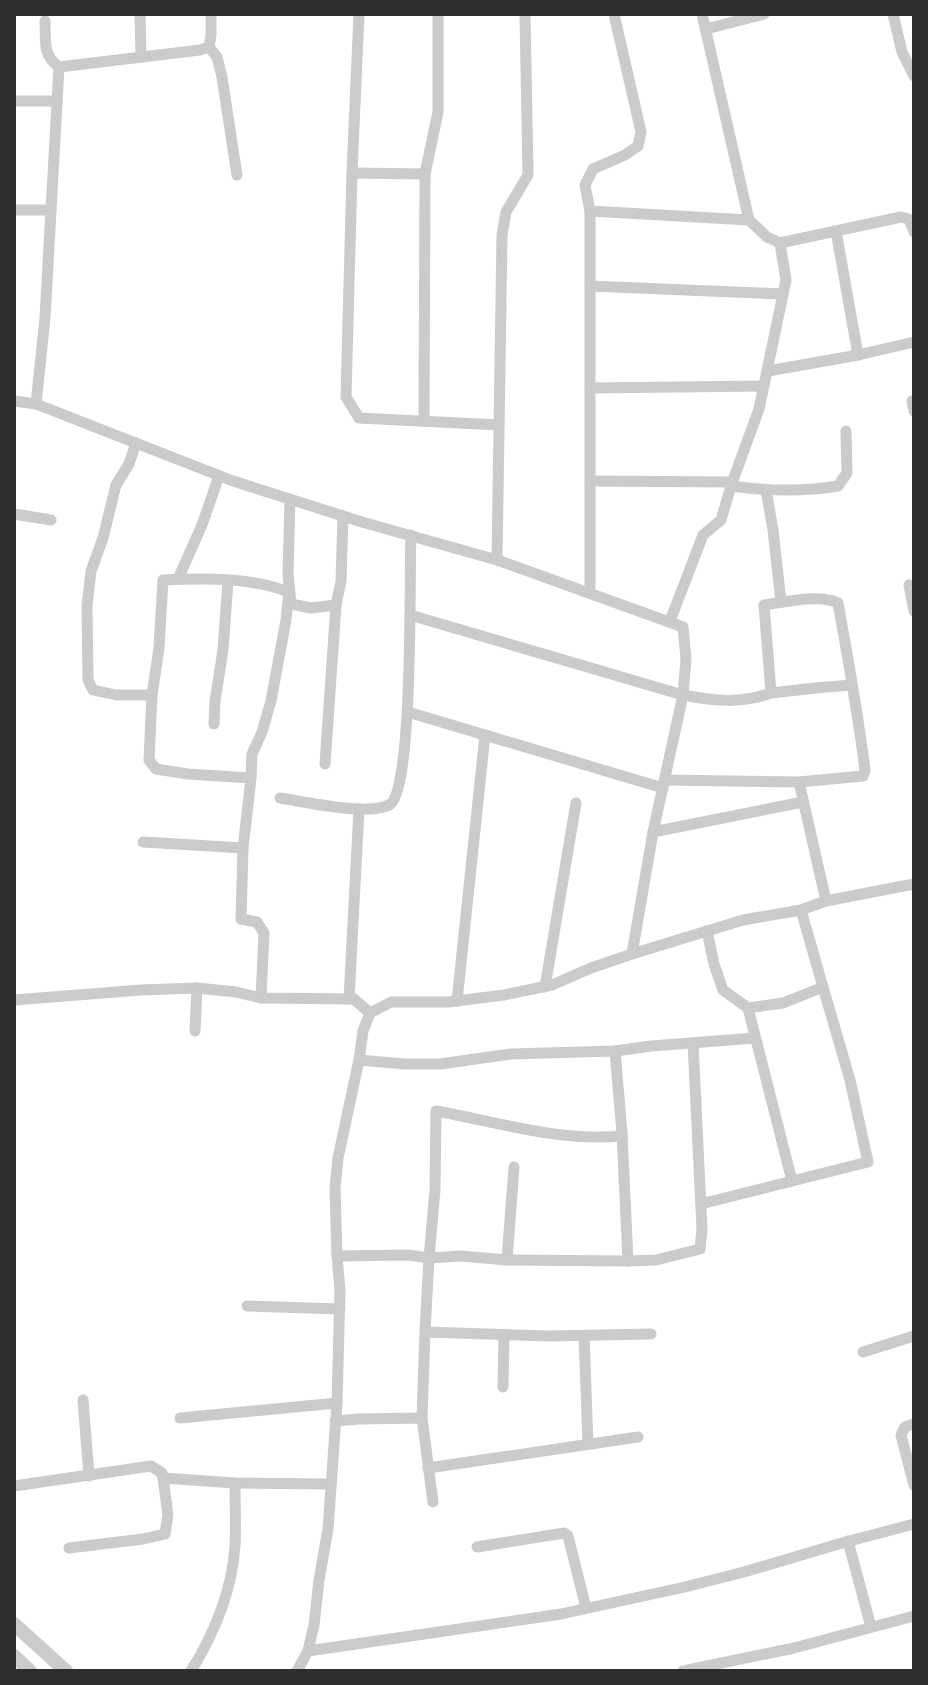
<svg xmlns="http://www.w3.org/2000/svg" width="928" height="1685" font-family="Figtree,sans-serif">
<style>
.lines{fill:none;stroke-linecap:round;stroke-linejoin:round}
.minor{stroke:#cbcbcb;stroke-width:11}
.tertiary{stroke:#cbcbcb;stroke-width:14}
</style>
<rect width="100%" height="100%" fill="#fff"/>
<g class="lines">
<g class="minor">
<polyline points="140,14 141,56"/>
<polyline points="359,14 352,173 346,397 359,418 499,425"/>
<polyline points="893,14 902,52 914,76"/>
<path d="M45 21C46 40 42 55 59 67"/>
<polyline points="706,29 764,14"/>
<polyline points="209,47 217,57 222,77 237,175"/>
<polyline points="14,101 57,101"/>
<polyline points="352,173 425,174"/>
<polyline points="14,210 51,210"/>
<polyline points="590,211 749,220"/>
<polyline points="836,231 858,355"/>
<polyline points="780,243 901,217 909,219 914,232"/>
<polyline points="590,286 783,294"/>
<polyline points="768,371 858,355 914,342"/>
<polyline points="590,388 764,386"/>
<polyline points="14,401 36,404 233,481 362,522 497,560 683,627 686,659 683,695 653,832 632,954"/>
<polyline points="912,401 914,411"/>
<polyline points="36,404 45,318 59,67 200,50 209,47 211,36 211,14"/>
<polyline points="424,421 425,174 438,112 438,14"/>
<polyline points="136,443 129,464 116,485 103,538 91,571 87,606 88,680 93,690 116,695 152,695 149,760 156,769 188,774 251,778 243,848 241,919 257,922 264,933 261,998"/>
<polyline points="590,481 732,482"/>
<path d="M731 486C767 491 802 492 838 486L847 473 846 431"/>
<polyline points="766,490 773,530 781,602"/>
<polyline points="290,499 288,574 291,604 311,608 336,605"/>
<polyline points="14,514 51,520"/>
<polyline points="497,560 502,235 506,212 528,175 525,14"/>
<polyline points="178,579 202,525 219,476"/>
<polyline points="909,585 914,611"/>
<polyline points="590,592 590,211 585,185 593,169 625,155 638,146 641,132 614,14"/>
<path d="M410 615 683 695C714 701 741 704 771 693"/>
<polyline points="670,621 703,535 721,520 731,486 759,409 786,280 780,243 767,237 749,220 702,14"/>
<path d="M152 695 159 648 163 580C204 578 250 577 289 592L286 620 271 701 262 732 252 754 251 778"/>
<polyline points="408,712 663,788"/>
<polyline points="214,724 215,701 223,650 228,581"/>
<polyline points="325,764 336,605 341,581 343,516"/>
<polyline points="665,780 799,782"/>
<path d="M280 798C306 802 367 816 389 805 414 793 409 572 411 535"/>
<polyline points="653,832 803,802"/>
<polyline points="143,842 243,848"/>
<path d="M826 901 799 782 863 776 865 770C858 714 848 658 838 603 820 594 784 602 764 605L771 693 815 688 852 685"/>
<polyline points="707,931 714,964 723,990 748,1008 783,1003 823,987 801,910"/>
<polyline points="545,987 576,803"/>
<polyline points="349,999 359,809"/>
<polyline points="14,1000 141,990 197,988 236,992 261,998 354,999 370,1013"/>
<polyline points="457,1001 485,735"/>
<polyline points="748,1008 792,1181"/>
<polyline points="195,1031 197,988"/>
<polyline points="615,1051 622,1133 628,1261"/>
<polyline points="359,1060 404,1064 440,1064 511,1054 615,1051 651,1046 755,1038"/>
<polyline points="701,1204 868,1162 850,1080 823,987"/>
<path d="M337 1256 408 1255 429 1258 435 1190 436 1111C497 1122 560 1142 622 1136"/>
<polyline points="507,1260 514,1167"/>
<polyline points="247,1306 340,1309"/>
<polyline points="425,1332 429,1258 461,1256 507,1260 628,1261 656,1260 700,1249 702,1229 693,1043"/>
<polyline points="584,1336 588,1444"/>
<polyline points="863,1352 914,1336"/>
<polyline points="503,1387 504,1335"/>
<polyline points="83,1400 89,1476"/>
<polyline points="180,1418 337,1403"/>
<polyline points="422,1418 425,1332 549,1336 651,1334"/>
<polyline points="335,1421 359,1419 422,1418 433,1502"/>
<polyline points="914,1424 905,1427 901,1435 914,1485"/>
<polyline points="428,1468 638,1437"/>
<polyline points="14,1486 151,1466 162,1473 163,1478 235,1483 330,1484"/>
<polyline points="848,1541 871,1627"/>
<polyline points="477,1547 564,1533 568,1536 586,1608"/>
<polyline points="69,1548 143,1539 165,1534 168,1515 163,1478"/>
<polyline points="308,1651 561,1614 685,1587 744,1572 842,1543 914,1524"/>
<path d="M191 1671C214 1634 232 1590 235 1546 236 1525 235 1504 235 1483"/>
<polyline points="297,1671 308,1651 314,1625 319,1580 328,1529 337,1403 340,1290 337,1256 335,1188 338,1158 359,1060 363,1031 370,1013 391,1002 448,1002 504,995 552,985 591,968 632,954 743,920 801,910 826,901 914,884"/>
<polyline points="683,1671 794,1648 914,1616"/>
</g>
<g class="tertiary">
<polyline points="14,1624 66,1671"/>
<polyline points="14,1656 30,1671"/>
</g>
</g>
<rect width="928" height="1685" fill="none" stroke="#2e2e2e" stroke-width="32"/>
</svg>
